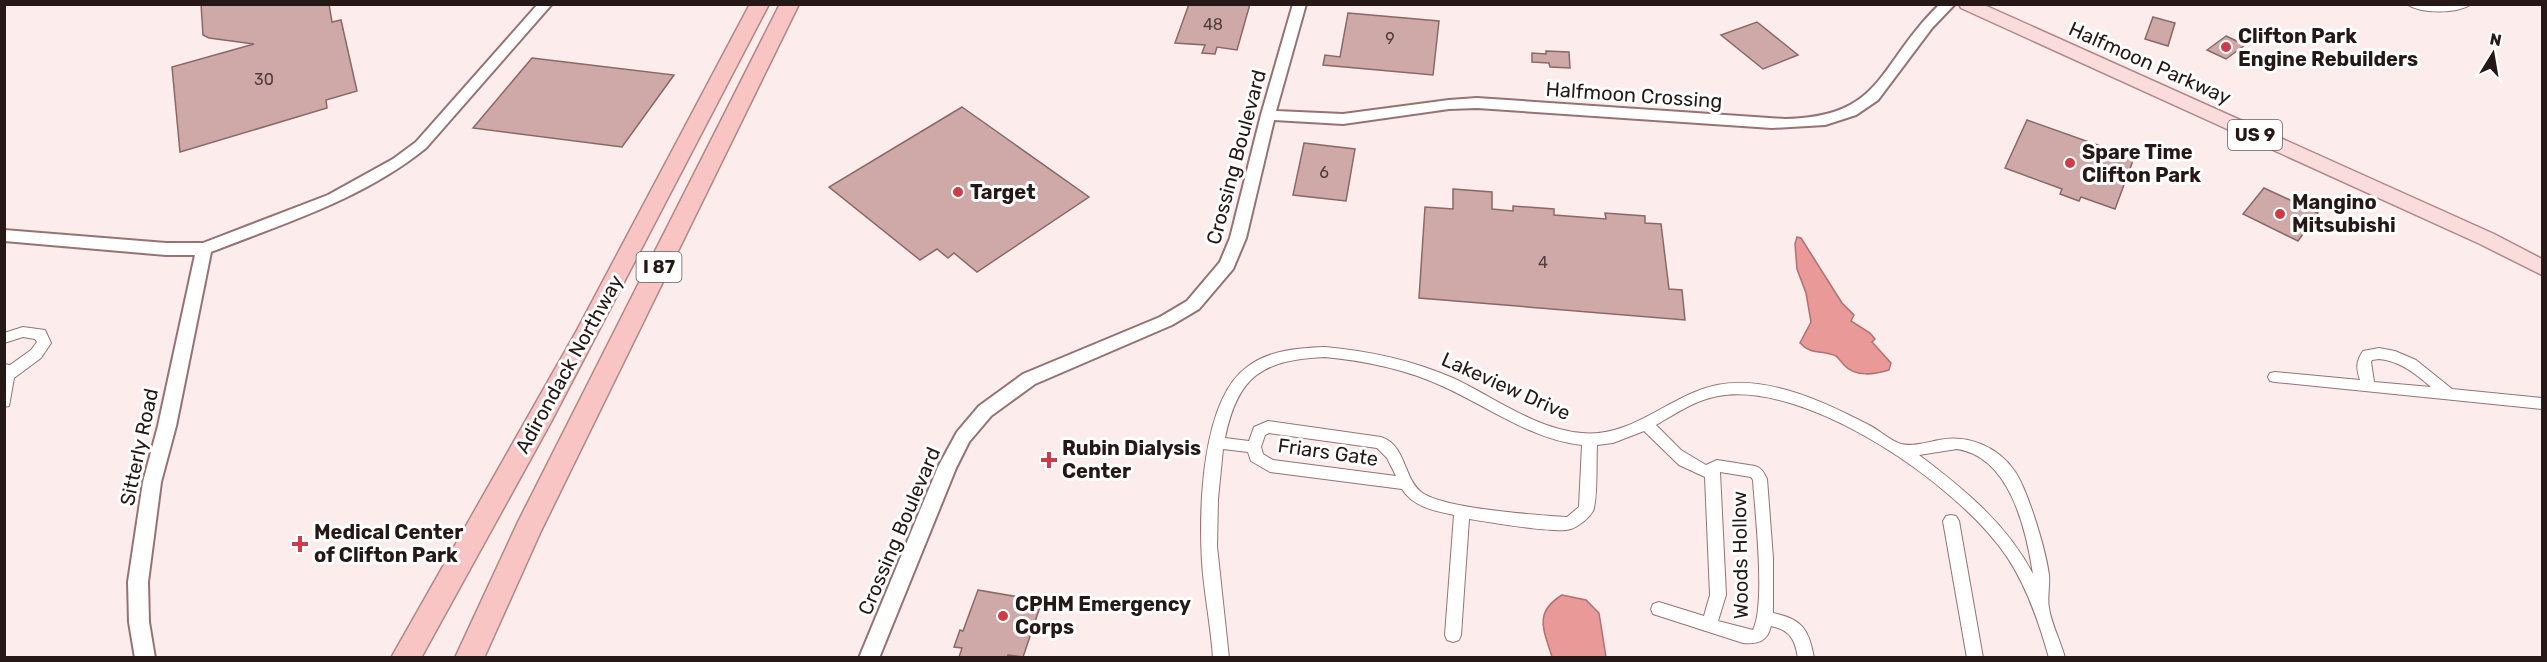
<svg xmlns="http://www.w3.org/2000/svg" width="2547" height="662" font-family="Rubik,sans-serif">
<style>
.water{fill:#e89998;stroke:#ae7271;stroke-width:1.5}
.building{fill:#cea9a7;stroke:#8a6867;stroke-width:1.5}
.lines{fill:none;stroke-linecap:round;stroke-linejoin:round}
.minor-casing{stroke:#967372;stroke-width:2}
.tertiary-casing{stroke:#967372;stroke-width:4}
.primary-casing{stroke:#af8887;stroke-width:3}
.motorway-casing{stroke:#af8887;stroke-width:3}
.minor{fill:#fff;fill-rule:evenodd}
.tertiary{fill:#fff;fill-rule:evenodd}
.primary{fill:#fbdcdc;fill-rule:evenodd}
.motorway{fill:#f9c5c4;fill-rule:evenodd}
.poi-dot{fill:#cd3d49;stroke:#fff;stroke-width:2}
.labels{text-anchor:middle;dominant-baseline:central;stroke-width:6;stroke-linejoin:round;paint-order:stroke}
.number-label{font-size:16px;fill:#4f3c3b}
.shield{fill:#fff;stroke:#665d5d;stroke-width:1.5}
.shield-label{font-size:18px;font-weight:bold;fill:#251817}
.poi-label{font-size:20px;font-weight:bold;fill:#251817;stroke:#fff;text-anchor:start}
.street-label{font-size:20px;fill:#251817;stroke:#fff}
</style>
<rect width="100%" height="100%" fill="#fceceb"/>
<g class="water">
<path d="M1797 237 1801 238 1842 303 1854 315 1851 321 1870 333 1875 339 1872 342 1891 363 1889 370C1875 374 1856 378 1844 365 1839 360 1838 355 1830 354 1818 351 1809 353 1800 343L1811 322 1806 293 1797 269 1795 244Z"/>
<path d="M1562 595 1586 600 1599 613 1606 657H1552C1544 630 1533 613 1562 595Z"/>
</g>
<g class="building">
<polygon points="201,4 329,4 332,22 341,20 357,91 326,100 327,108 180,152 172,67 254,44 209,38 203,35"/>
<polygon points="1189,4 1250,4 1237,50 1217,47 1215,54 1202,53 1205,45 1175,43"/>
<polygon points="1348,13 1439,21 1433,75 1323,65 1325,55 1340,57"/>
<polygon points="2153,17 2175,23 2168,46 2145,39"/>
<polygon points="1757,22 1798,55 1763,69 1721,35"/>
<polygon points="2226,36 2245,45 2226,59 2207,50"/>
<polygon points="1546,51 1569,52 1570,68 1550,67 1549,63 1532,62 1532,53 1546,54"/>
<polygon points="532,58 674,75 622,147 473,128"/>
<polygon points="962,107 1089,197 977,272 954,253 948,258 937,249 920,260 829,187"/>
<polygon points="2027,120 2134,158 2115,209 2081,197 2079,201 2060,194 2062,189 2005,168"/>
<polygon points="1304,143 1355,149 1346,201 1293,195"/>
<polygon points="2264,188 2318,213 2298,241 2243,214"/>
<polygon points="1453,189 1492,192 1492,209 1513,211 1513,206 1554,209 1554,215 1606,219 1605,213 1645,216 1645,223 1661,224 1669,289 1682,290 1685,320 1419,298 1425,207 1453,209"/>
<polygon points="978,590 1042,601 1023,657 1008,655 1007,657 959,657 962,648 954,647 960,630 963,631"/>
</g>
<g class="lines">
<defs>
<g id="minor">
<path d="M2406 4H2472C2457 14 2421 14 2406 4Z"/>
<polygon points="23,327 45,330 51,343 41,358 14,378 9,406 4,407 4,364 10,365 31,350 37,342 35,339 23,337 4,343 4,333"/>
<path d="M1325 347C1369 351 1412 360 1453 378 1494 397 1535 429 1582 433 1633 438 1669 395 1717 385 1768 375 1825 402 1869 425 1879 430 1891 441 1901 444 1912 447 1928 442 1939 440 1968 434 1999 447 2016 473 2029 494 2046 551 2049 575 2050 586 2047 598 2049 608 2051 623 2061 642 2065 658H2049C2039 622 2027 587 2007 557 1959 485 1807 380 1718 396 1695 400 1675 414 1656 425L1681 450 1706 465 1717 460 1755 466C1762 468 1764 473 1767 479L1773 558V613C1802 619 1809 629 1814 658H1798C1795 639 1790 630 1771 626 1767 642 1758 644 1743 643L1653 614 1651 609 1653 604 1659 602 1704 616 1710 595 1705 477 1679 465 1644 431 1613 443 1597 445C1596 460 1598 499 1593 511 1589 518 1579 526 1571 529 1554 534 1490 522 1469 519L1461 635 1459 640 1453 642 1447 640 1445 635 1454 515C1435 511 1413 507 1402 489L1270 472 1251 461 1248 452 1223 449 1218 499 1217 546 1229 658H1213C1211 626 1204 594 1202 562 1199 511 1201 400 1247 367 1269 350 1298 348 1325 347ZM1325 357C1366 361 1405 369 1442 386 1487 406 1532 440 1582 445L1579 507 1567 517C1537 515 1443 509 1421 492 1403 477 1406 445 1381 437L1268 421 1254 427 1249 441 1225 438C1238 375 1263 360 1325 357ZM1269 433 1377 448 1387 458 1396 476 1273 460 1263 454 1261 447 1265 435ZM1957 449C2010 457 2026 529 2033 574 2006 523 1964 489 1919 455ZM1720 472 1751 477 1753 480C1755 512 1766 605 1753 630L1718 621 1726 595Z"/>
<path d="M2379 348 2395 351 2416 360 2452 389 2542 398V409L2275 382 2270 381 2268 377 2270 373 2275 372 2360 380C2356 369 2356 361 2363 351ZM2379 359C2400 361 2416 374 2431 387L2374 382 2371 362 2372 360Z"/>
<polygon points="1951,515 1956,516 1959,521 1983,658 1967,658 1943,521 1946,516"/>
</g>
<g id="tertiary">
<path d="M538 4H552L426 148C363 199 285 223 211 252L176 426 161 482 148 582 149 622 155 658H135L129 622 128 582 143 482 158 426 195 255H166L4 241V230L166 243H203L328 195 393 159 416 142Z"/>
<path d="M1293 4H1306L1276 111 1343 114 1449 100 1477 98 1785 119C1881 117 1877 69 1933 11L1940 4H1955L1932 28 1878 100 1856 115 1825 125 1772 128 1477 108 1449 109 1343 124 1274 120 1246 238 1233 269 1199 309 1172 325 1035 384 991 416 969 442 956 468 879 658H859L938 467 957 432 979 406 1023 374 1160 317 1187 301 1220 262 1230 238 1261 115Z"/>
</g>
<polygon id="primary" points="1959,4 1982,4 2494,234 2542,259 2542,275 2480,244 1961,8"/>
<g id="motorway">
<polygon points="750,4 769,4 551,422 421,658 391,658 576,332"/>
<polygon points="780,4 799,4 541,531 484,658 455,658 518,522"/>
</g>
</defs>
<use href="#minor" class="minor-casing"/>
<use href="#tertiary" class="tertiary-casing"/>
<use href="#primary" class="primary-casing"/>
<use href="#motorway" class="motorway-casing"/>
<use href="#minor" class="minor"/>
<use href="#tertiary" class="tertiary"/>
<use href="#primary" class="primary"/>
<use href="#motorway" class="motorway"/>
</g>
<g class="poi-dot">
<circle cx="2226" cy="47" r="6"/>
<circle cx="2070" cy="163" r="6"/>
<circle cx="958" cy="192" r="6"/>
<circle cx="2280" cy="214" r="6"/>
<path d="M1046 451h6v6h6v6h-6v6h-6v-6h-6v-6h6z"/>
<path d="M297 535h6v6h6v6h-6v6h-6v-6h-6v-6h6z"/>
<circle cx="1003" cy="616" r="6"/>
</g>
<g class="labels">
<g class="number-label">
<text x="1213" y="24">48</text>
<text x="1390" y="38">9</text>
<text x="264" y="79">30</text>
<text x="1324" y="172">6</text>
<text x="1543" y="262">4</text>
</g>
<g class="shield">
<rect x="2228" y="120" width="54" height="30" rx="4.5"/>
<rect x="636.5" y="252" width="45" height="30" rx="4.5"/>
</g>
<g class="shield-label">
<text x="2255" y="135">US 9</text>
<text x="659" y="267">I 87</text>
</g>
<g class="poi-label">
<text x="2238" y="36">Clifton Park<tspan x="2238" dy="23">Engine Rebuilders</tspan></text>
<text x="2082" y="152">Spare Time<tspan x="2082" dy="23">Clifton Park</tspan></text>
<text x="970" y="192">Target</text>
<text x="2292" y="202">Mangino<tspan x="2292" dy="23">Mitsubishi</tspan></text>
<text x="1062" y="448">Rubin Dialysis<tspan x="1062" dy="23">Center</tspan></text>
<text x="314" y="532">Medical Center<tspan x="314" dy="23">of Clifton Park</tspan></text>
<text x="1015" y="604">CPHM Emergency<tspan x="1015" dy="23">Corps</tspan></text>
</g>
<g class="street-label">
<text transform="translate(2150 63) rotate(24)">Halfmoon Parkway</text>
<text transform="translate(1634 95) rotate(4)">Halfmoon Crossing</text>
<text transform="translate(1236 157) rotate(-75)">Crossing Boulevard</text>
<text transform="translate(569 364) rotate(-61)">Adirondack Northway</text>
<text transform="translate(1506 386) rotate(24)">Lakeview Drive</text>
<text transform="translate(139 447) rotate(-78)">Sitterly Road</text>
<text transform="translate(1328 452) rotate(8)">Friars Gate</text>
<text transform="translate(899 531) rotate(-67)">Crossing Boulevard</text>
<text transform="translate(1740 555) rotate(-91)">Woods Hollow</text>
</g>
</g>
<rect width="2547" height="662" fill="none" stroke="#251817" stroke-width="12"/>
<g transform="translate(2493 54) rotate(11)" stroke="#ffffff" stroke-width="4.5" paint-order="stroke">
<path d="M0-4.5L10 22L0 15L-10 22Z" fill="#251817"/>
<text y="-9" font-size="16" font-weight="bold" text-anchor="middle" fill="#251817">N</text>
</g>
</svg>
